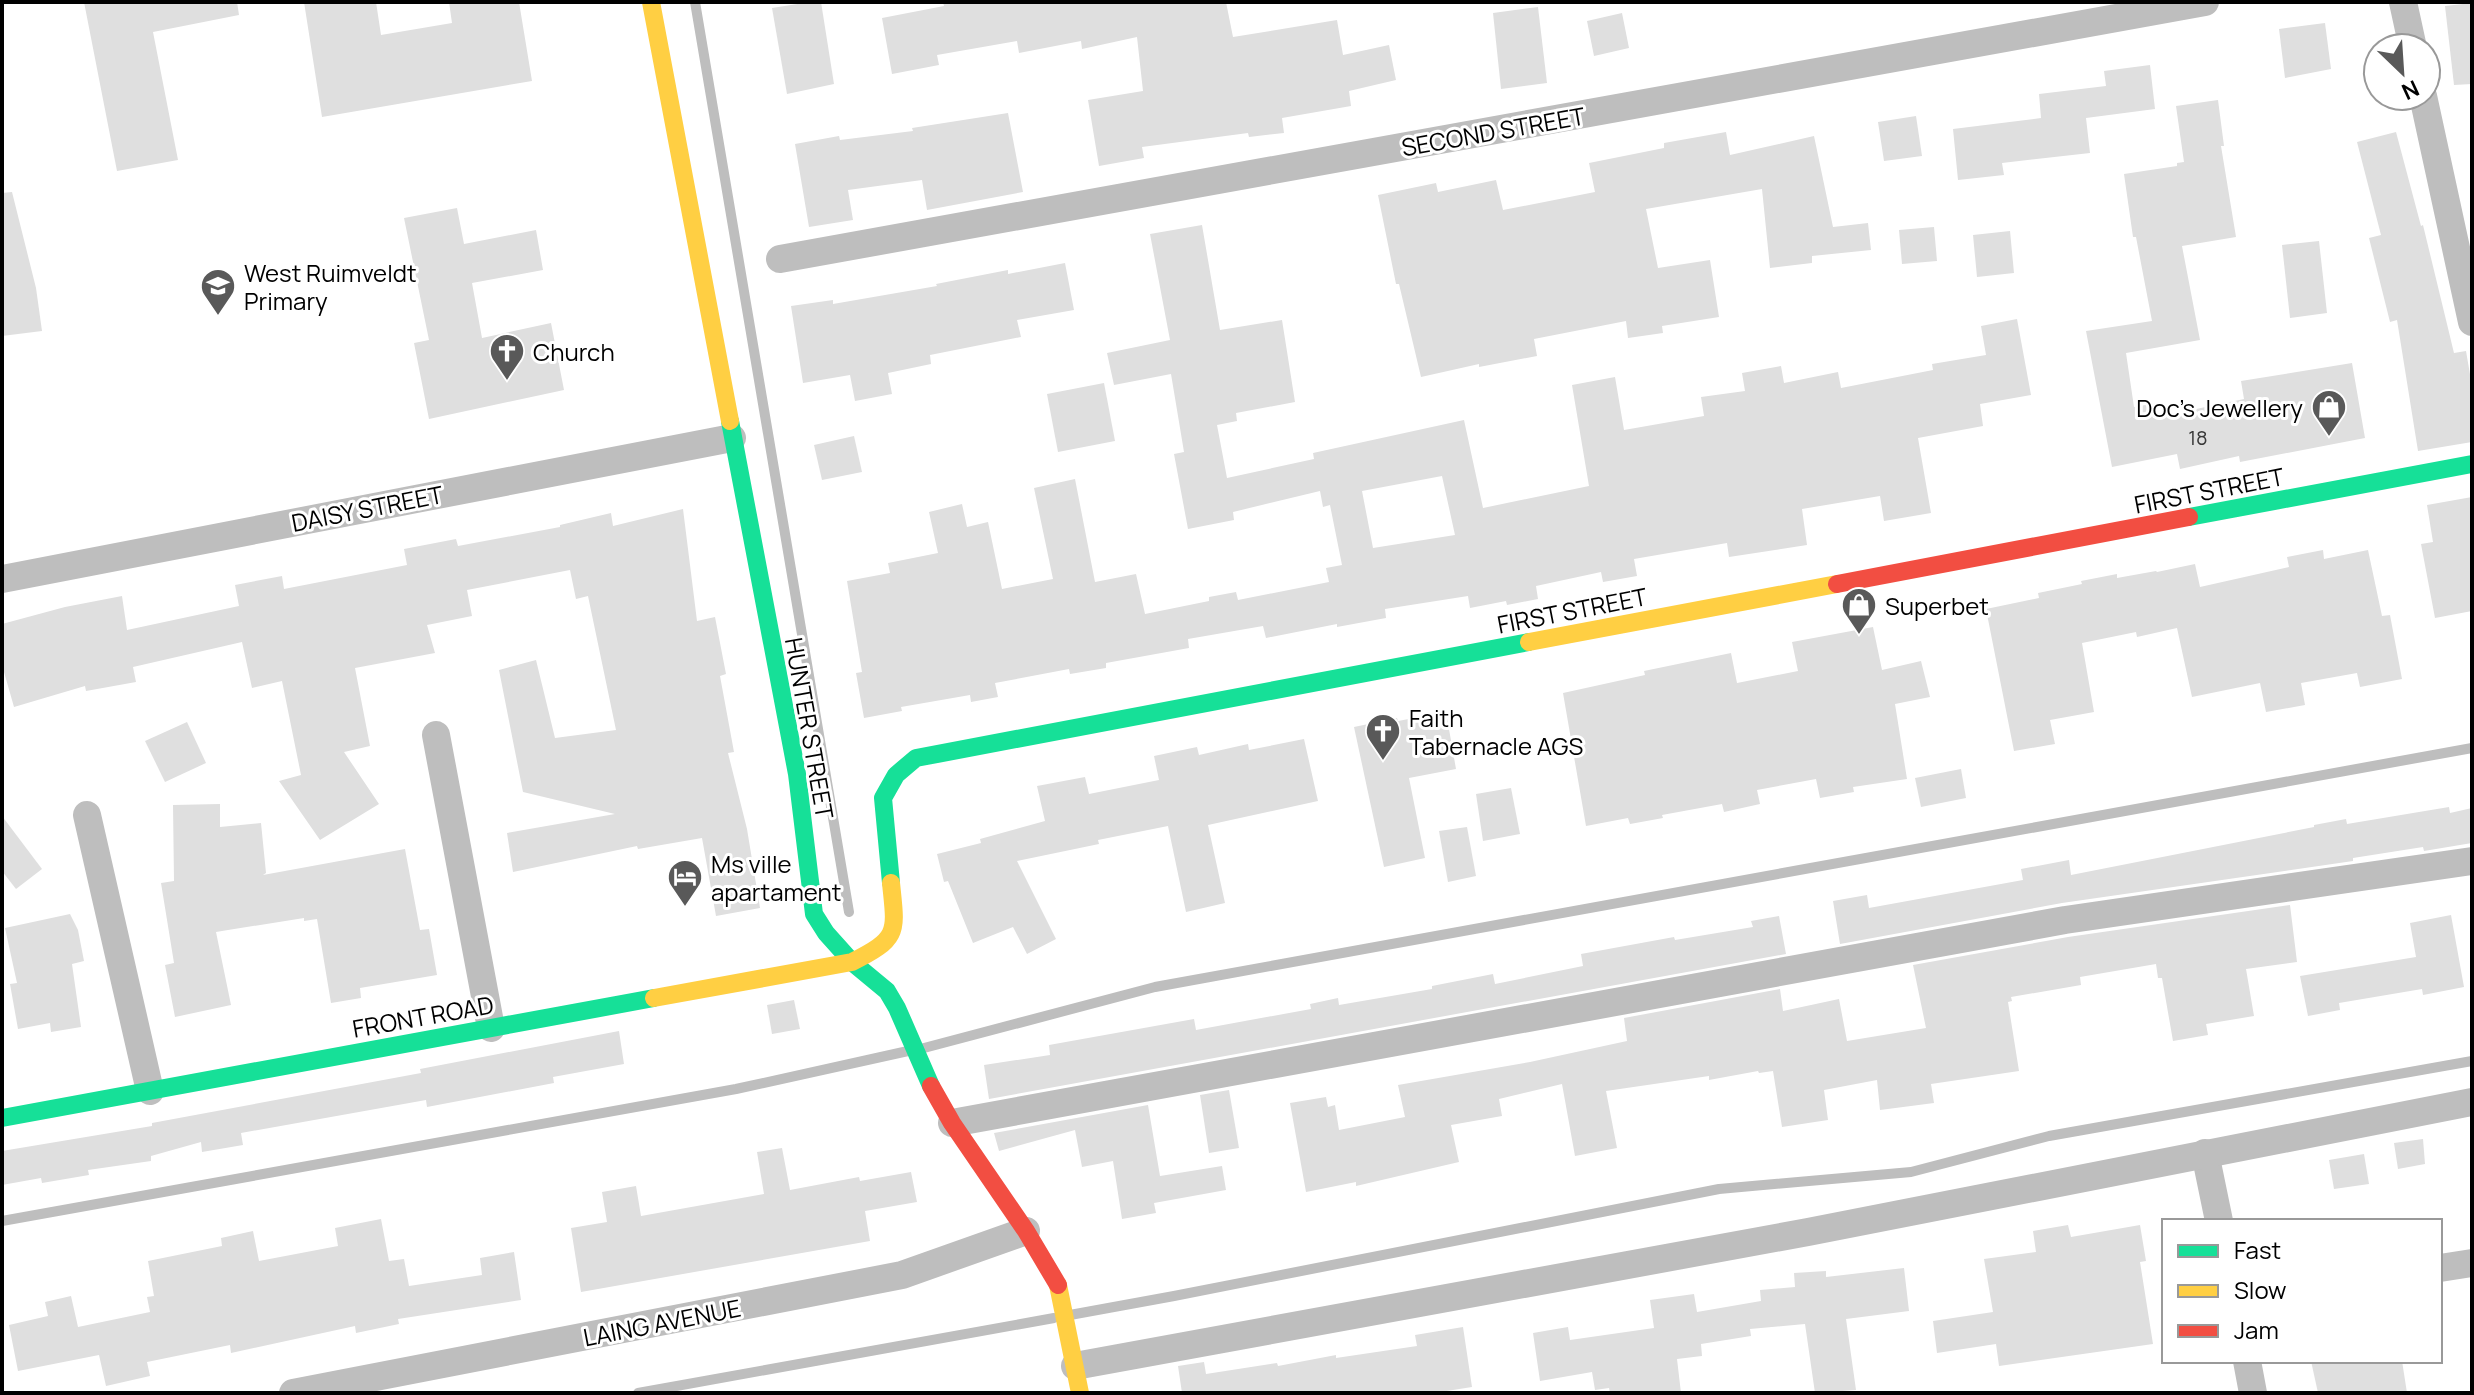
<svg xmlns="http://www.w3.org/2000/svg" width="2474" height="1395" font-family="Manrope,sans-serif">
<style>
.lines{fill:none;stroke-linecap:round;stroke-linejoin:round}
.stream{stroke:#bebebe;stroke-width:10}
.building{fill:#dfdfdf;fill-rule:evenodd}
.street{stroke:#bebebe;stroke-width:28}
.fast{stroke:#16e098;stroke-width:18}
.slow{stroke:#ffcf43;stroke-width:18}
.jam{stroke:#f24e42;stroke-width:18}
.labels{text-anchor:middle;dominant-baseline:central;stroke-width:6;stroke-linejoin:round;paint-order:stroke}
.number-label{font-size:20px;fill:#383838}
.street-label{font-size:24px;fill:#000;stroke:#fff}
.poi-label{font-size:24px;fill:#000;stroke:#fff;text-anchor:start}
</style>
<rect width="100%" height="100%" fill="#fff"/>
<g class="lines">
<g class="stream">
<polyline points="695,2 849,912"/>
<polyline points="924,1048 1155,987 2472,748"/>
<polyline points="2,1221 736,1089 908,1051"/>
<polyline points="1070,1315 1174,1296 1719,1189 1911,1172 2049,1136 2472,1061"/>
<polyline points="638,1393 1054,1318"/>
</g>
</g>
<g class="building">
<polygon points="84,2 237,2 239,15 153,32 178,160 117,171"/>
<polygon points="304,2 376,2 381,35 452,23 449,2 519,2 532,81 322,117"/>
<polygon points="810,2 821,2 834,84 787,94 772,8"/>
<polygon points="943,2 1226,2 1233,37 1337,20 1343,55 1389,45 1396,80 1349,91 1351,106 1282,118 1284,133 1249,137 1248,133 1142,147 1144,158 1099,166 1088,100 1143,91 1137,37 1082,49 1081,41 1019,53 1017,41 937,55 939,65 892,74 882,18 944,6"/>
<polygon points="2472,3 2472,84 2454,85 2445,6"/>
<polygon points="1538,7 1547,83 1501,89 1493,13"/>
<polygon points="1622,13 1629,48 1594,56 1587,21"/>
<polygon points="2325,23 2331,69 2285,78 2279,29"/>
<polygon points="2150,65 2155,109 2086,118 2090,153 2002,163 2004,175 1958,180 1953,129 2041,118 2039,94 2106,86 2104,71"/>
<polygon points="2218,100 2224,146 2221,146 2236,237 2182,246 2200,340 2126,353 2134,407 2151,404 2153,418 2244,399 2241,381 2352,363 2365,438 2240,462 2239,456 2180,469 2177,454 2112,467 2086,331 2152,321 2136,237 2133,237 2124,174 2177,166 2177,163 2184,162 2176,106"/>
<polygon points="1008,113 1023,192 927,210 922,180 848,190 853,220 809,227 795,144 839,136 840,140 913,131 912,128"/>
<polygon points="1916,116 1922,156 1884,161 1878,122"/>
<polygon points="1726,132 1730,155 1814,136 1833,227 1868,223 1871,250 1812,256 1812,263 1770,268 1762,189 1646,209 1658,268 1710,260 1719,317 1662,326 1663,333 1628,338 1626,321 1534,339 1537,356 1479,367 1479,364 1421,377 1399,284 1396,284 1378,195 1436,183 1438,192 1496,180 1503,210 1595,192 1589,163 1664,148 1664,143"/>
<polygon points="2396,132 2421,226 2423,225 2454,353 2466,351 2472,386 2472,442 2418,451 2397,320 2390,322 2369,238 2381,235 2357,142"/>
<polygon points="12,192 36,288 42,331 2,336 2,193"/>
<polygon points="457,208 464,244 536,230 543,270 472,283 482,338 551,323 564,390 429,419 414,343 429,340 404,218"/>
<path d="M1202 225 1220 330 1282 320 1295 402 1236 413 1237 421 1217 425 1227 478 1314 459 1313 453 1464 420 1483 508 1589 486 1572 385 1615 377 1624 430 1704 416 1701 397 1745 391 1742 373 1781 366 1784 383 1838 372 1841 388 1933 370 1932 364 1986 355 1981 326 2017 319 2031 395 1980 404 1983 426 1918 438 1931 513 1884 521 1880 496 1802 509 1807 545 1729 557 1727 543 1634 559 1637 576 1603 582 1601 572 1536 586 1538 599 1507 605 1506 601 1470 608 1468 596 1385 609 1386 618 1337 627V624L1266 638 1263 626 1188 639 1189 648 1106 663V668L1070 674 1069 669 995 683 998 697 971 702 970 695 901 707 902 711 864 718 856 673 862 672 847 581 890 573 888 563 938 553 929 512 962 504 967 527 988 522 1002 589 1053 579 1034 488 1075 479 1095 582 1136 574 1145 614 1209 601V597L1236 592 1238 600 1329 582 1326 568 1342 565 1330 505 1323 507 1320 491 1233 512 1234 520 1188 529 1174 454 1184 452 1171 374 1114 385 1107 353 1170 340 1150 234ZM1442 476 1455 535 1373 548 1362 491Z"/>
<polygon points="1934,227 1937,261 1902,264 1899,230"/>
<polygon points="2010,231 2014,273 1977,277 1973,235"/>
<polygon points="2319,241 2327,313 2290,318 2282,245"/>
<polygon points="1065,263 1074,310 1017,320 1021,337 930,355 931,364 888,373 892,394 855,401 850,375 803,383 791,306 833,300 833,304 937,286 936,284 1008,270 1008,274"/>
<polygon points="1104,383 1115,441 1058,452 1047,394"/>
<polygon points="854,436 862,472 822,480 814,445"/>
<polygon points="2472,497 2472,611 2435,618 2421,544 2433,542 2427,505"/>
<polygon points="683,509 697,621 715,617 726,674 720,676 734,752 728,753 747,829 760,908 716,916 702,838 638,849 637,846 513,872 507,833 615,814 523,792 499,670 536,660 555,738 616,730 588,596 576,599 570,570 467,590 472,616 427,625 435,653 355,668 370,746 344,752 379,804 320,840 279,781 301,775 282,681 252,688 242,642 133,667 136,682 86,691 85,686 14,707 2,665 2,624 65,607 122,596 127,630 239,606 235,585 282,576 284,589 407,565 404,549 456,539 458,546 560,527 560,525 611,513 613,526"/>
<polygon points="2323,550 2324,559 2368,550 2382,616 2390,615 2402,679 2360,687 2357,673 2301,683 2305,705 2266,712 2260,683 2192,697 2177,628 2137,637 2136,632 2082,643 2094,712 2050,720 2055,744 2014,751 1986,609 2039,598 2038,593 2082,584 2081,581 2117,574 2117,578 2156,571 2157,572 2195,564 2200,587 2289,567 2287,557"/>
<polygon points="1873,627 1882,670 1921,661 1930,697 1895,704 1907,779 1853,787 1854,792 1820,798 1816,779 1757,790 1760,804 1724,812 1722,804 1662,815 1663,818 1630,824 1628,818 1586,826 1563,693 1645,675 1644,671 1731,653 1737,683 1798,671 1792,642"/>
<polygon points="1446,712 1456,769 1409,778 1425,858 1384,867 1354,727 1397,718 1398,721"/>
<polygon points="187,722 206,763 165,782 145,741"/>
<polygon points="1304,739 1318,801 1208,825 1225,903 1186,912 1168,826 1098,840 1099,844 1017,861 1056,939 1027,954 1013,927 973,943 948,881 944,882 937,854 981,843 980,839 1045,821 1037,786 1085,777 1089,794 1159,780 1154,756 1197,747 1199,755 1248,744 1249,750"/>
<polygon points="1961,769 1966,798 1921,807 1915,778"/>
<polygon points="1511,788 1520,834 1483,841 1476,794"/>
<polygon points="220,804 220,827 261,823 266,873 263,875 405,849 420,930 429,929 437,975 360,988 361,998 331,1003 317,919 304,921 304,918 228,930 216,932 231,1005 175,1017 165,965 174,963 161,883 174,881 173,805"/>
<polygon points="2449,807 2450,813 2472,808 2472,843 2424,851 2423,847 2353,858 2353,861 2062,903 1840,944 1833,901 1867,895 1869,908 2023,880 2021,869 2069,860 2071,875 2314,827 2314,825 2346,819 2347,824"/>
<polygon points="2,816 42,869 16,889 2,871"/>
<polygon points="1467,827 1476,876 1448,882 1439,831"/>
<polygon points="2290,905 2297,962 2246,969 2254,1016 2206,1024 2208,1035 2173,1041 2162,978 2158,978 2156,964 2080,977 2081,985 2011,997 2012,1001 2008,1002 2019,1071 1931,1084 1934,1103 1880,1110 1877,1080 1824,1090 1828,1120 1782,1127 1773,1071 1759,1073 1758,1071 1709,1080 1709,1076 1606,1091 1617,1148 1575,1156 1562,1084 1499,1099 1502,1116 1451,1125 1459,1162 1356,1186 1356,1182 1306,1192 1290,1103 1326,1097 1328,1107 1335,1105 1339,1130 1405,1117 1398,1085 1530,1062 1627,1041 1624,1018 1780,989 1783,1011 1839,999 1847,1041 1926,1028 1913,965 2068,937"/>
<polygon points="70,914 78,930 84,961 72,964 81,1027 51,1032 50,1023 18,1029 10,984 17,983 5,928"/>
<polygon points="2451,915 2464,987 2423,995 2422,989 2339,1003 2340,1010 2308,1016 2300,976 2416,957 2410,923"/>
<polygon points="1779,916 1786,954 989,1099 984,1065 1050,1055 1049,1045 1194,1019 1196,1030 1311,1009 1310,1004 1338,998 1339,1005 1432,989 1432,986 1493,974 1495,984 1583,966 1581,954 1674,937 1675,940 1753,927 1751,921"/>
<polygon points="794,1000 800,1029 772,1034 767,1005"/>
<polygon points="619,1031 624,1064 553,1077 554,1083 427,1107 426,1100 241,1133 243,1145 202,1152 201,1142 151,1156 151,1161 88,1170 89,1175 42,1183 41,1178 2,1185 2,1151 152,1126 152,1123 421,1073 420,1069"/>
<polygon points="1229,1090 1239,1148 1209,1153 1200,1095"/>
<polygon points="1148,1105 1160,1176 1222,1166 1226,1190 1154,1203 1156,1213 1122,1219 1113,1161 1082,1167 1075,1130 999,1151 994,1133"/>
<polygon points="2423,1139 2425,1164 2398,1169 2394,1143"/>
<polygon points="782,1148 790,1190 859,1177 860,1181 911,1172 917,1202 865,1211 870,1241 581,1292 571,1228 607,1222 602,1192 636,1186 641,1216 764,1194 757,1152"/>
<polygon points="2364,1154 2369,1184 2334,1189 2329,1160"/>
<polygon points="381,1219 389,1261 404,1259 409,1286 482,1275 480,1258 514,1252 521,1300 398,1319 399,1324 356,1333 355,1326 231,1353 230,1345 147,1362 150,1376 106,1386 99,1355 18,1371 9,1325 48,1316 45,1302 71,1296 78,1327 150,1312 147,1297 154,1296 148,1261 222,1246 221,1238 253,1231 259,1261 338,1246 335,1228"/>
<polygon points="2068,1225 2071,1237 2140,1225 2146,1261 2140,1262 2153,1344 1999,1366 1996,1344 1937,1353 1933,1321 1993,1312 1984,1259 2036,1252 2033,1231"/>
<polygon points="1904,1268 1909,1311 1846,1319 1856,1390 1815,1393 1805,1324 1750,1329 1751,1336 1701,1344 1702,1356 1677,1359 1681,1393 1610,1393 1609,1388 1595,1390 1592,1372 1540,1381 1533,1333 1568,1327 1570,1340 1654,1328 1650,1300 1694,1294 1697,1312 1761,1301 1760,1290 1795,1287 1794,1273 1826,1271 1826,1277"/>
<polygon points="1463,1327 1472,1387 1434,1393 1182,1393 1178,1366 1204,1362 1206,1374 1277,1363 1278,1366 1336,1355 1336,1358 1417,1346 1415,1335"/>
<polygon points="2311,1361 2402,1361 2407,1393 2318,1393"/>
</g>
<g class="lines">
<g class="street">
<polyline points="2403,2 2413,48"/>
<polyline points="2423,96 2472,322"/>
<polyline points="780,259 2205,2"/>
<polyline points="2,579 732,438"/>
<polyline points="436,735 491,1028"/>
<polyline points="87,815 150,1091"/>
<polyline points="952,1123 2065,920 2472,861"/>
<polyline points="2205,1153 2219,1221"/>
<polyline points="2440,1268 2472,1263"/>
<polyline points="2247,1361 2253,1393"/>
<polyline points="1075,1366 1808,1232 2472,1102"/>
<polyline points="293,1393 902,1275 1026,1231"/>
</g>
<g class="fast">
<polyline points="730,421 797,774 814,914 826,933 852,962 887,991 897,1008 931,1086"/>
<polyline points="2189,517 2472,464"/>
<polyline points="891,883 883,798 896,775 916,758 1529,642"/>
<polyline points="2,1118 654,998"/>
</g>
<g class="slow">
<polyline points="651,2 730,421"/>
<polyline points="1529,642 1837,584"/>
<path d="M654 998 852 962C900 938 896 932 891 883"/>
<polyline points="1058,1285 1080,1393"/>
</g>
<g class="jam">
<polyline points="1837,584 2189,517"/>
<polyline points="931,1086 952,1123 1026,1231 1058,1285"/>
</g>
</g>
<defs>
<symbol id="school-pin" viewBox="-11 -11 22 30"><path d="M0 17L-7.5 6A9.5 9.5 0 1 1 7.5 6Z" fill="#595959" stroke="#fff"/><path d="M0-5L7-2L0 1L-7-2ZM-4 1L0 2.5L4 1V4Q0 6-4 4Z" fill="#fff"/></symbol>
<symbol id="church-pin" viewBox="-11 -11 22 30"><path d="M0 17L-7.5 6A9.5 9.5 0 1 1 7.5 6Z" fill="#595959" stroke="#fff"/><path d="M-1.2-6h2.4v3.5h3.3v2.4h-3.3V6h-2.4V-.1h-3.3v-2.4h3.3Z" fill="#fff"/></symbol>
<symbol id="shop-pin" viewBox="-11 -11 22 30"><path d="M0 17L-7.5 6A9.5 9.5 0 1 1 7.5 6Z" fill="#595959" stroke="#fff"/><path d="M-5-2.5h2.3a2.7 3.5 0 0 1 5.4 0H5L5.5 6h-11ZM-1.5-2.5h3a1.5 2.3 0 0 0-3 0Z" fill="#fff"/></symbol>
<symbol id="hotel-pin" viewBox="-11 -11 22 30"><path d="M0 17L-7.5 6A9.5 9.5 0 1 1 7.5 6Z" fill="#595959" stroke="#fff"/><path d="M-6-4.5h1.5V1H6V5H4.5V3h-9V5H-6ZM-4 0a1.8 1.8 0 1 1 3.6 0ZM.5 0V-2.5h3Q6-2.5 6 0Z" fill="#fff"/></symbol>
</defs>
<g fill-rule="evenodd">
<use href="#school-pin" x="198" y="266" width="40" height="54"/>
<use href="#church-pin" x="487" y="331" width="40" height="54"/>
<use href="#shop-pin" x="2309" y="387" width="40" height="54"/>
<use href="#shop-pin" x="1839" y="585" width="40" height="54"/>
<use href="#church-pin" x="1363" y="711" width="40" height="54"/>
<use href="#hotel-pin" x="665" y="857" width="40" height="54"/>
</g>
<g class="labels">
<g class="number-label">
<text x="2198" y="437">18</text>
</g>
<g class="street-label">
<text transform="translate(1493 131) rotate(-10)">SECOND STREET</text>
<text transform="translate(2209 490) rotate(-11)">FIRST STREET</text>
<text transform="translate(367 508) rotate(-11)">DAISY STREET</text>
<text transform="translate(1572 610) rotate(-11)">FIRST STREET</text>
<text transform="translate(810 728) rotate(80)">HUNTER STREET</text>
<text transform="translate(423 1016) rotate(-10)">FRONT ROAD</text>
<text transform="translate(662 1322) rotate(-11)">LAING AVENUE</text>
</g>
<g class="poi-label">
<text x="244" y="272">West Ruimveldt<tspan x="244" dy="28">Primary</tspan></text>
<text x="533" y="351">Church</text>
<text x="2303" y="407" text-anchor="end">Doc's Jewellery</text>
<text x="1885" y="605">Superbet</text>
<text x="1409" y="717">Faith<tspan x="1409" dy="28">Tabernacle AGS</tspan></text>
<text x="711" y="863">Ms ville<tspan x="711" dy="28">apartament</tspan></text>
</g>
</g>
<rect width="2474" height="1395" fill="none" stroke="#000000" stroke-width="8"/>
<rect x="2162" y="1219" width="280" height="144" fill="#ffffff" stroke="#999999" stroke-width="2"/>
<rect x="2178" y="1245" width="40" height="12" fill="#16e098" stroke="#999999" stroke-width="2"/>
<text x="2234" y="1259" font-size="24" fill="#000000">Fast</text>
<rect x="2178" y="1285" width="40" height="12" fill="#ffcf43" stroke="#999999" stroke-width="2"/>
<text x="2234" y="1299" font-size="24" fill="#000000">Slow</text>
<rect x="2178" y="1325" width="40" height="12" fill="#f24e42" stroke="#999999" stroke-width="2"/>
<text x="2234" y="1339" font-size="24" fill="#000000">Jam</text>
<g transform="translate(2402 72) rotate(155)"><circle r="38" fill="#ffffff" stroke="#999999" stroke-width="2"/>
<path d="M0-6L14 30L0 20L-14 30Z" fill="#595959"/>
<text y="-12" font-size="22" font-weight="bold" text-anchor="middle" fill="#000000">N</text>
</g>
</svg>
